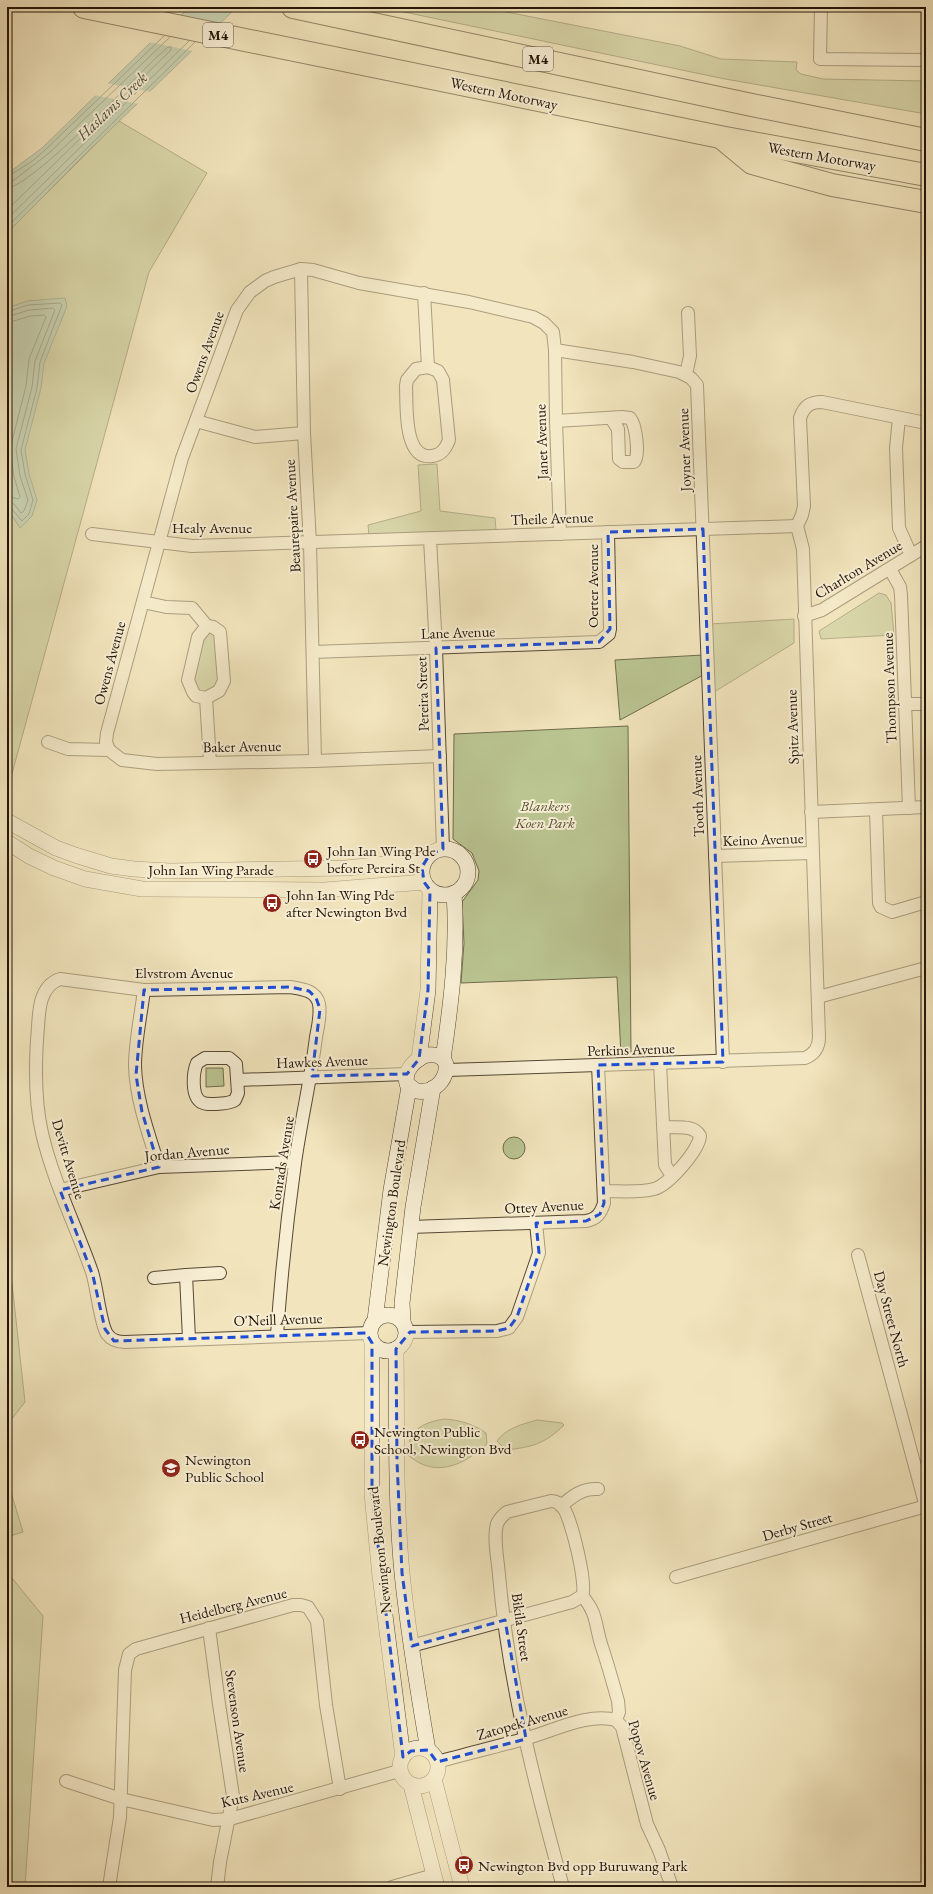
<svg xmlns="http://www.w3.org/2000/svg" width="933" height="1894" font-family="'EB Garamond',serif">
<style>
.green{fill:#bac592;stroke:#6e6c4c}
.water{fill:#9cc0ac;stroke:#6b7b6a}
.pier{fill:#f2e5bd}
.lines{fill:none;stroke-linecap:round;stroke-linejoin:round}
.shore{stroke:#5f6a59;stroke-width:1}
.minor-casing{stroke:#564834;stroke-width:14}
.tertiary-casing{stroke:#564834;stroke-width:16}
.motorway-casing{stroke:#221406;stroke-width:24}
.minor{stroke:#f7eed4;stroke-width:12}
.tertiary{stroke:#f7eed4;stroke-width:15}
.motorway{stroke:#f2e5bd;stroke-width:22}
.marked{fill:none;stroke:#1d4ed8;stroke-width:3;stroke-dasharray:8 5;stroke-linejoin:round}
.labels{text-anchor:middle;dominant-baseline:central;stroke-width:4;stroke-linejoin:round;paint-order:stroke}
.shield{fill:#f7eed4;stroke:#625544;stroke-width:1}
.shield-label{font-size:14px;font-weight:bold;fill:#221406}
.street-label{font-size:15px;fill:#221406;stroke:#f7eed4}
.park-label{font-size:15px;font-style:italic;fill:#575237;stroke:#f7eed4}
.poi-label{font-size:15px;fill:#221406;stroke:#f7eed4;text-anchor:start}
.water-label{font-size:16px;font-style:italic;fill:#4d5040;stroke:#f7eed4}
</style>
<rect width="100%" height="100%" fill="#f2e5bd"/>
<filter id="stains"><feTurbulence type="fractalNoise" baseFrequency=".005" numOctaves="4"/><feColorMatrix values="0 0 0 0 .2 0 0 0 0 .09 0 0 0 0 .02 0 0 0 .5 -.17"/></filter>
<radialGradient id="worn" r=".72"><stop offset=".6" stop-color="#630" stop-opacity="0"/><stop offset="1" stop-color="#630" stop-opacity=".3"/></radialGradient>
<g class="green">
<polygon points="380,7 481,7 680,46 721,59 797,62 796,70 801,74 823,79 926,81 926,114 725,79"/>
<polygon points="119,121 207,173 149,272 7,792 7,233"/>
<polygon points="437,464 440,511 495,518 496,530 369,536 368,525 421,511 418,465"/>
<polygon points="879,593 886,595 891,603 894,635 821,639 819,631"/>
<polygon points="794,619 794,643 714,692 710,624"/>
<polygon points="208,632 217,636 218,683 216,688 199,694 192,682 204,635"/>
<polygon points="703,655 705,674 620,720 615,660"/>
<polygon points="628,726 631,1054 621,1055 617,977 461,983 464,943 462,902 478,880 479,871 472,853 453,839 454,734"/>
<polygon points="206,1068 223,1068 224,1086 206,1087"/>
<circle cx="514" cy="1148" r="11"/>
<polygon points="7,1254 10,1265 25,1402 7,1425"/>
<path d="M444 1419C460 1420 473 1424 486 1433L487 1444C464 1465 435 1479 408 1455 407 1430 422 1423 444 1419Z"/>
<path d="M537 1420 562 1423 564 1425C545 1444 532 1447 506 1450L497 1441C506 1428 523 1424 537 1420Z"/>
<polygon points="7,1479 23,1532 7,1537"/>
<polygon points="7,1572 43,1616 25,1887 7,1887"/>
</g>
<g class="water">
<polygon points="190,7 237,7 80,159 7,233 7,174 42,148 148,45"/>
<polygon points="65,298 67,306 44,363 41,388 25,450 29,474 37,500 32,516 20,528 7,508 7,308 27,301"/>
</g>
<g class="pier">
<polygon points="178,15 222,24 193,51 148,42"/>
<polygon points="106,83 151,92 139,104 93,95"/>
</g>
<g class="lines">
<g class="shore">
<polyline points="7,177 31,162 44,151 164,36"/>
<polyline points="7,182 14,180 48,154 170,37"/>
<path d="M7 188C31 187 135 78 158 56L168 47H171V50L7 210"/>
<polyline points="7,219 189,41"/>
<polyline points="7,227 195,42"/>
<polyline points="7,312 28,305 60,303 62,305 40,362 37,388 21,450 25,474 33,500 29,514 22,521 11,508 7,507"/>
<polyline points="7,317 29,310 53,308 55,310 35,361 32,387 16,449 20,476 28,500 24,511 21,513 14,504 7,502"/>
<polyline points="7,323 30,316 44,315 46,317 29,359 26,386 10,449 14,477 20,497 18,499 7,496"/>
</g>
<defs>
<g id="minor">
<polyline points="821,7 820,59 926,60"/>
<polyline points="301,269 304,433 310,543 315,761"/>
<polyline points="424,293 428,367"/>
<polyline points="555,350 633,362 679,372 691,378 697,385 723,1062"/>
<path d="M428 367 438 371 443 380 449 440C446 448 442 455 432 456 403 460 407 405 406 386L407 380 416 369Z"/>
<polyline points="686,374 690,356 688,313"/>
<polyline points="899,418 896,448 899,528 911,555"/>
<polyline points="196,421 255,437 304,433"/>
<path d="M556 421 622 417 630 418C636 425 640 455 634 462H623L619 459 618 429 611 418"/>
<polyline points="92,534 192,546 797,526"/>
<polyline points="430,539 436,648 443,849"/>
<polyline points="890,569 900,587 901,595 909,808"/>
<polyline points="143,602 166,607 192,608 207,626"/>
<polyline points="804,616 822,610 926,546"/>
<polygon points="207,626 213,627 220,632 224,681 219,691 206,698 196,696 193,692 188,680 198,637"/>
<polyline points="313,652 599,642 609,634 610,629 608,532"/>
<polyline points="206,698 210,762"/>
<polyline points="906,704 926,704"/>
<polyline points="48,742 68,749 109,750 122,760 157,764 315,761 440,756"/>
<polyline points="109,750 106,742 107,733 182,458 237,310 250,292 265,281 274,277 301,269 313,270 359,283 469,302 533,317 544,323 553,332 555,350 556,421 560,534"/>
<polyline points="876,810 879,903 881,907 892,912 926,902"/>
<polyline points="811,812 926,807"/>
<polyline points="715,856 812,853"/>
<path d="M144 990C141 1015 135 1041 135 1066 136 1100 149 1135 159 1167"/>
<polyline points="818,997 926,968"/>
<path d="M205 1058H229L236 1064 238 1093 235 1100C229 1104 223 1103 216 1104 211 1104 206 1105 201 1102 191 1096 193 1072 197 1063Z"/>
<polyline points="660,1063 665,1165 672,1176"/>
<path d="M447 1070 805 1058C815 1054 819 1047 819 1037L803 549 797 526 802 515 804 506 800 418C804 406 810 402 822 402L926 423"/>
<polyline points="238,1080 407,1074"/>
<polyline points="60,1190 159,1167 295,1162"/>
<path d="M604 1191C620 1191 638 1193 654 1189 668 1186 699 1150 700 1136 694 1124 676 1128 664 1127"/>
<path d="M410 1227 586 1221C597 1219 601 1213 604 1203L598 1065"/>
<polyline points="858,1255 926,1507"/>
<polyline points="154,1278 186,1275"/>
<polyline points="407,1332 497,1331 509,1328 517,1317 539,1253 536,1223"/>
<path d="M277 1335C281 1277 287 1220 295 1163 301 1120 311 1079 316 1037 318 1027 321 1014 319 1004 316 990 302 989 290 987L144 990 60 979C40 986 39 1009 38 1027 35 1062 34 1098 42 1133 53 1181 76 1226 92 1272 97 1287 100 1323 107 1334 112 1341 118 1342 125 1342L369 1333"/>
<polyline points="189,1339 186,1275 220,1273"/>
<path d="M561 1506C573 1496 582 1488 598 1489"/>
<polyline points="676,1577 926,1506"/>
<path d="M582 1596C598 1613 595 1627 602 1647 608 1665 613 1683 618 1701L619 1712 616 1720"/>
<polyline points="209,1628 219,1704 233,1796 220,1862 217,1887"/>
<path d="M411 1646 572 1602 582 1596C588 1586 571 1519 564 1509 561 1504 556 1501 551 1501L507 1512C502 1516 499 1519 497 1524 493 1539 498 1560 499 1575 508 1681 535 1785 563 1887"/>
<polyline points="616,1720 622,1727 647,1824 659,1850 672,1887"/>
<path d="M437 1762C466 1754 495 1747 524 1739 551 1732 588 1712 616 1720"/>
<polyline points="66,1781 121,1799 213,1820 230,1819 399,1771"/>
<polyline points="109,1887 120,1817 125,1670 129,1654 136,1649 293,1605 301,1605 308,1607 317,1621 326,1705 340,1789"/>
<polyline points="392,1887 434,1875"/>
</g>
<g id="tertiary">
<polyline points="7,821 56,848 75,855 111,866 134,869 170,871 346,868 425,860"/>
<polyline points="7,842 29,856 54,868 85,879 142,889 325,890 424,882"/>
<circle cx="445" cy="872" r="23"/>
<path d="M427 1055C461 1051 445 1097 416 1091L407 1084C403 1071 415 1059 427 1055Z"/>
<polyline points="419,1059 428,990 430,890"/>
<path d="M443 1059C451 1004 458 949 454 893"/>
<circle cx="388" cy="1333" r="18"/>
<polyline points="375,1320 391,1190 409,1087"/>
<polyline points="403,1321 402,1303 413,1207 433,1088"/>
<polyline points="372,1343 372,1494 380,1576 403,1757"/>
<path d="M396 1349C397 1423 395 1499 402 1573 408 1633 418 1692 428 1750"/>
<circle cx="419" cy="1767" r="19"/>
<polyline points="434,1779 462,1887"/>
<polyline points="411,1785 437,1887"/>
</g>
<g id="motorway">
<polyline points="84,7 720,137 926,175"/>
<polyline points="293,7 747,104 926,140"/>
<polyline points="723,139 752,163 832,185 926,202"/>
</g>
</defs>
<use href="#minor" class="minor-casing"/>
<use href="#tertiary" class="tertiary-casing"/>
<use href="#motorway" class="motorway-casing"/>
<use href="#minor" class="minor"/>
<use href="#tertiary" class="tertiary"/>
<use href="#motorway" class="motorway"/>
</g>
<path d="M0 0H933V1894H0ZM703 529 723 1062 598 1065 604 1203 600 1214 586 1221 536 1223 539 1253 517 1317 509 1328 497 1331 410 1332 396 1349 397 1461 402 1573 412 1646 505 1620 526 1739 437 1762 428 1750 411 1751 403 1757 372 1494V1343L366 1333 114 1341 105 1329 93 1276 60 1190 159 1167 142 1112 136 1075 144 990 290 987 309 991 316 998 320 1009 312 1076 407 1074 419 1059 428 990 430 890 424 882 422 867 430 854 443 849 436 648 599 642 610 629 608 532Z" fill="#f2e5bd" fill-opacity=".55" fill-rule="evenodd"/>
<path class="marked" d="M703 529 723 1062 598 1065 604 1203 600 1214 586 1221 536 1223 539 1253 517 1317 509 1328 497 1331 410 1332 396 1349 397 1461 402 1573 412 1646 505 1620 526 1739 437 1762 428 1750 411 1751 403 1757 372 1494V1343L366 1333 114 1341 105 1329 93 1276 60 1190 159 1167 142 1112 136 1075 144 990 290 987 309 991 316 998 320 1009 312 1076 407 1074 419 1059 428 990 430 890 424 882 422 867 430 854 443 849 436 648 599 642 610 629 608 532Z"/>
<defs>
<symbol id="bus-disc" viewBox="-11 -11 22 22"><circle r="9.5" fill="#8f2418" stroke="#f7eed4"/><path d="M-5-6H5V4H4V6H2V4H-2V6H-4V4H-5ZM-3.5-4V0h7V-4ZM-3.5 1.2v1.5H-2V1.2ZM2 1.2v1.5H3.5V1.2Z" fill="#fff"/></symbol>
<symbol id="school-disc" viewBox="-11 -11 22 22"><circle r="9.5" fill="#8f2418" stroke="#f7eed4"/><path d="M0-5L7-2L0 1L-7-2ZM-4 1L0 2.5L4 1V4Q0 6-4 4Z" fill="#fff"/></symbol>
</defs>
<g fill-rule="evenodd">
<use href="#bus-disc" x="302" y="848" width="22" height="22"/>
<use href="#bus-disc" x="261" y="892" width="22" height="22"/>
<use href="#bus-disc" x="349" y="1429" width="22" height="22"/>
<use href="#school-disc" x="160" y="1457" width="22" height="22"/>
<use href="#bus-disc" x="453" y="1854" width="22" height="22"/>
</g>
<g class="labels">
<g class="shield">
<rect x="203" y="23" width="30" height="24" rx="3"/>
<rect x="523" y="47" width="30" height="24" rx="3"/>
</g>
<g class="shield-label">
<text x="218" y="35">M4</text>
<text x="538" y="59">M4</text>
</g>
<g class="street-label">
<text transform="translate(504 93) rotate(12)">Western Motorway</text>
<text transform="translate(822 156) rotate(10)">Western Motorway</text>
<text transform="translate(204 352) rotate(-70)">Owens Avenue</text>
<text transform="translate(541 442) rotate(-92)">Janet Avenue</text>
<text transform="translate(684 450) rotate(-92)">Joyner Avenue</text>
<text transform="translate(292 516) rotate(-93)">Beaurepaire Avenue</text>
<text transform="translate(552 518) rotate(-2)">Theile Avenue</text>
<text x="212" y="527">Healy Avenue</text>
<text transform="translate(858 569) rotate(-31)">Charlton Avenue</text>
<text transform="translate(592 586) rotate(-90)">Oerter Avenue</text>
<text transform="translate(458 632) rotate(-2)">Lane Avenue</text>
<text transform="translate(109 663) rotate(-75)">Owens Avenue</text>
<text transform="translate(889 688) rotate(-92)">Thompson Avenue</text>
<text transform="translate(422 694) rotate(-92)">Pereira Street</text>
<text transform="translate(792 727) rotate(-92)">Spitz Avenue</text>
<text transform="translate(242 746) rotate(-1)">Baker Avenue</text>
<text transform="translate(697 796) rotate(-92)">Tooth Avenue</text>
<text transform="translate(763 839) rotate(-2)">Keino Avenue</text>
<text x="211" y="869">John Ian Wing Parade</text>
<text x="184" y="972">Elvstrom Avenue</text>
<text transform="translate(631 1049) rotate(-2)">Perkins Avenue</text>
<text transform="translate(322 1061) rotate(-2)">Hawkes Avenue</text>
<text transform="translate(187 1152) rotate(-5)">Jordan Avenue</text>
<text transform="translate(69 1159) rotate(73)">Devitt Avenue</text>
<text transform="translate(281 1163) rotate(-81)">Konrads Avenue</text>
<text transform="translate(391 1203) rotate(-82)">Newington Boulevard</text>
<text transform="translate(544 1206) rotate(-3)">Ottey Avenue</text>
<text transform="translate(278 1319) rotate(-2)">O'Neill Avenue</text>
<text transform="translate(892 1319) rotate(75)">Day Street North</text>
<text transform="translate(797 1526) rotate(-16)">Derby Street</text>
<text transform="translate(379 1550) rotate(-96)">Newington Boulevard</text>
<text transform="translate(233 1605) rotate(-14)">Heidelberg Avenue</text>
<text transform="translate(522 1627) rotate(82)">Bikila Street</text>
<text transform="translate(238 1721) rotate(82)">Stevenson Avenue</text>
<text transform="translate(522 1722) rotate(-16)">Zatopek Avenue</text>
<text transform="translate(645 1760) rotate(74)">Popov Avenue</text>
<text transform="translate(257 1794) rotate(-13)">Kuts Avenue</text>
</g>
<g class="park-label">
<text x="545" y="805">Blankers<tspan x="545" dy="17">Koen Park</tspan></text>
</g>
<g class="poi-label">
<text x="327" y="850">John Ian Wing Pde<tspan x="327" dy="17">before Pereira St</tspan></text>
<text x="286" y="894">John Ian Wing Pde<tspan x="286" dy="17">after Newington Bvd</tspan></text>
<text x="374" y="1431">Newington Public<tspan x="374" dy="17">School, Newington Bvd</tspan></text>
<text x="185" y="1459">Newington<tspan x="185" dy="17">Public School</tspan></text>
<text x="478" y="1865">Newington Bvd opp Buruwang Park</text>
</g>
<g class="water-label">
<text transform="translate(112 106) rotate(-44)">Haslams Creek</text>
</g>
</g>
<rect width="933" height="1894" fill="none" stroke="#f2e5bd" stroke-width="24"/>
<rect x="8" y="8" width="917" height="1878" fill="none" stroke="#221406" stroke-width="2"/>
<rect x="12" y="12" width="909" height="1870" fill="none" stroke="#221406"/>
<rect width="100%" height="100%" filter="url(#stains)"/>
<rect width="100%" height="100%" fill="url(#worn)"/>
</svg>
